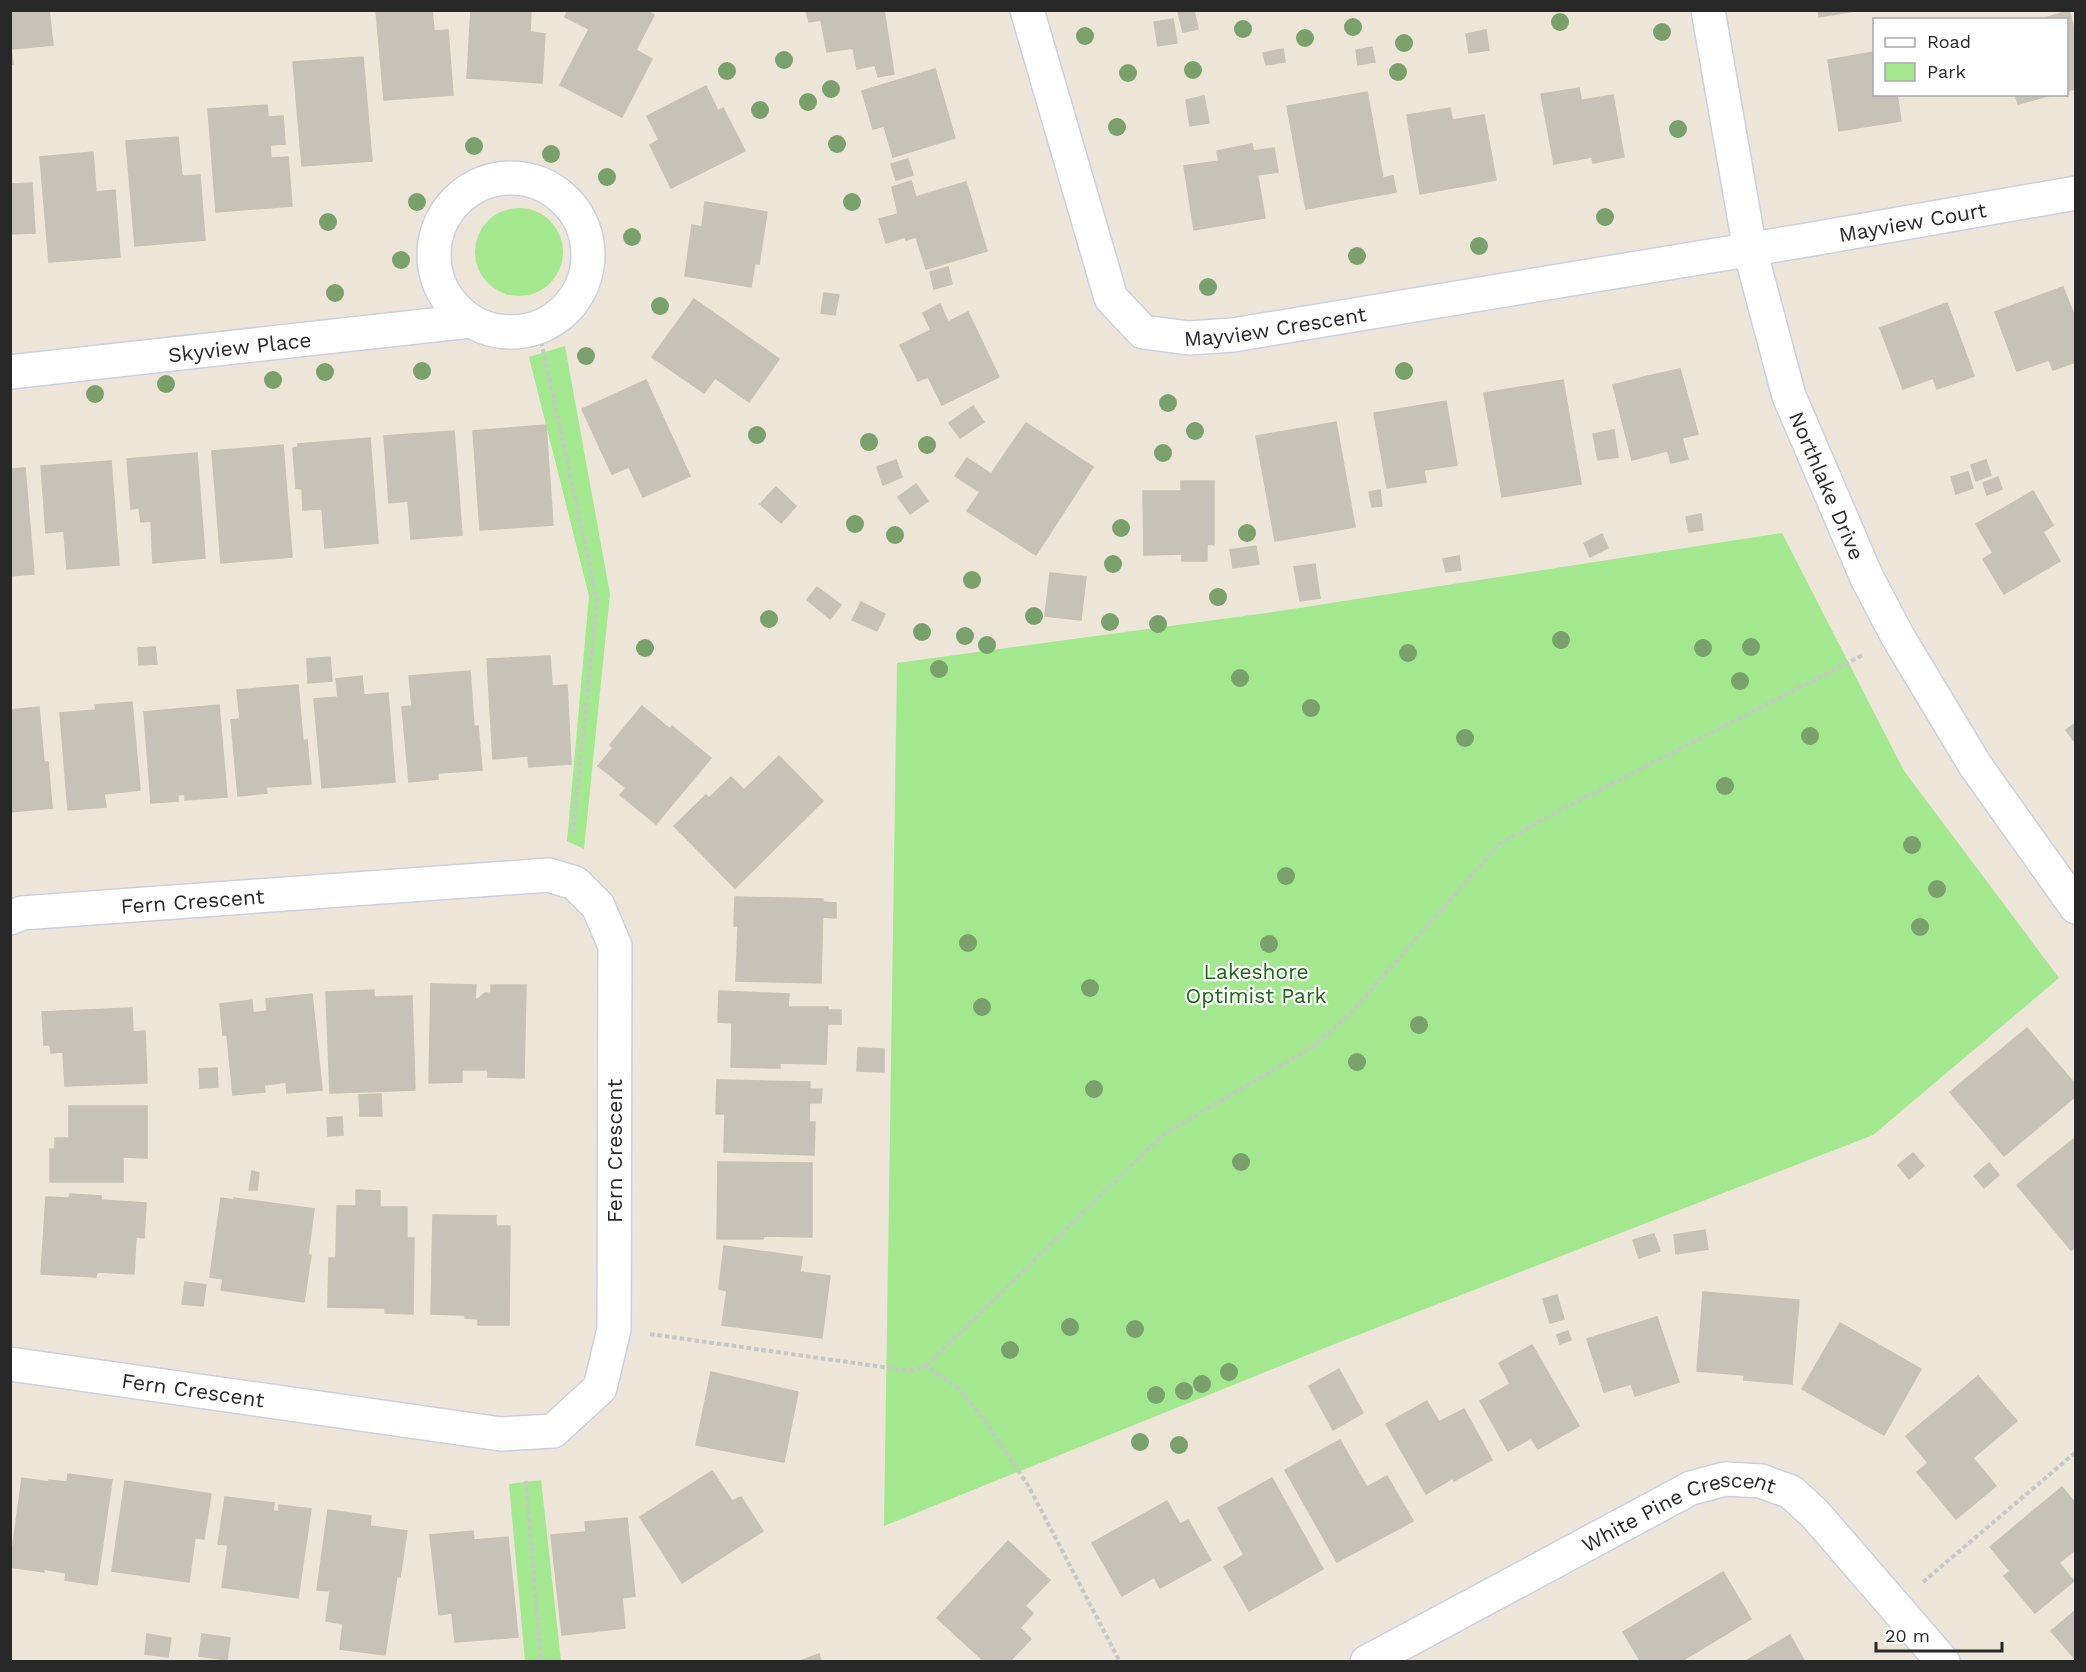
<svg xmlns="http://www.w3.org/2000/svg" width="2086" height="1672" font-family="'Work Sans',sans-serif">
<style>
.green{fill:#a3e88f}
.building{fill:#c7c2b8;stroke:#c7c2b2;stroke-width:1.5}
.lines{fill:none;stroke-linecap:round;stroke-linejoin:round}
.minor-casing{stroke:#cdcfe3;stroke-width:36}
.tertiary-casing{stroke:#cdcfe3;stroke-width:36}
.path{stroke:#c7c7c7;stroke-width:4;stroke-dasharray:4.5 3;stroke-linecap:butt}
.minor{stroke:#fff;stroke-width:33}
.tertiary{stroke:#fff;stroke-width:33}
.tree{fill:#7aa16c}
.labels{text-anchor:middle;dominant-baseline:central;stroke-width:4.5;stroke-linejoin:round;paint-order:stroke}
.street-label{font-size:21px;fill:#282828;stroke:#fff}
.park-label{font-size:21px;fill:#1c6913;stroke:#fff}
</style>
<rect width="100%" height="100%" fill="#ece5d8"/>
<g class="green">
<circle cx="519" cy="252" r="44"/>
<polygon points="565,346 610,594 584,849 567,841 589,596 529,357"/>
<polygon points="1782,533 1904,771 2059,978 1873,1135 1327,1347 884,1526 897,663 1273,612"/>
<polygon points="541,1480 561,1661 525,1661 509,1484"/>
</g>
<g class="building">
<polygon points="10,10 49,10 53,45 11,49 13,64 10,65"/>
<polygon points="376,10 432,10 434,31 448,30 453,95 384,100"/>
<polygon points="471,10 531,10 530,32 545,34 542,83 467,78"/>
<polygon points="568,10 646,10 654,15 636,50 652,59 622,117 560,85 589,29 565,17"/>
<polygon points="806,10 884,10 894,74 878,77 875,65 857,69 853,48 827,52 821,20 809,22"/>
<polygon points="1186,10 1194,10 1198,29 1183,32 1178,12"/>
<polygon points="1818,10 1861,10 1819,17"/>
<polygon points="2069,11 2076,35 2076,89 2066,91 2066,20 2038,20"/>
<polygon points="1173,19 1177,43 1158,46 1154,22"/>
<polygon points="1486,30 1489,50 1469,53 1466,34"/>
<polygon points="1372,47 1375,62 1358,65 1356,50"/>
<polygon points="1283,49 1285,62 1266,65 1263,53"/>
<polygon points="1874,52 1874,94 1897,94 1901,121 1839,131 1828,60"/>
<polygon points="363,57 372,161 302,166 293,62"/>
<polygon points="935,69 955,138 893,157 884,126 873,129 862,91"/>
<polygon points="706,86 718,111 723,108 745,151 671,188 650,145 659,140 647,116"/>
<polygon points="1579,88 1592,157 1554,164 1541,94"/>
<polygon points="1367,92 1386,194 1347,201 1328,99"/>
<polygon points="2015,94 2055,94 2018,104"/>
<polygon points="1613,95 1624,157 1593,163 1582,100"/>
<polygon points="1204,96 1209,123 1190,126 1186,100"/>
<polygon points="1328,99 1347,201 1306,209 1287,106"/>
<polygon points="267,105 268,117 283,116 285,144 270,145 271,158 288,157 292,206 216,212 208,109"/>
<polygon points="1450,108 1464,186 1420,194 1407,115"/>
<polygon points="1484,115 1496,180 1464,186 1452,120"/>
<polygon points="178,137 182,176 200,175 205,240 135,246 126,141"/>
<polygon points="1252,144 1265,218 1230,224 1217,151"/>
<polygon points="1274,148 1278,172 1258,175 1254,151"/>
<polygon points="93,152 96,192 115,190 120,257 49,262 40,157"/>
<polygon points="908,159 913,175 896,180 891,164"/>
<polygon points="1219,161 1230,224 1194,230 1184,166"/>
<polygon points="10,175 11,184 32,183 35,233 10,234"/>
<polygon points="1393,176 1396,192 1386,194 1383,178"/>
<polygon points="911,181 916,197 966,182 987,251 926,269 916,237 906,240 905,237 886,243 879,219 898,214 892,187"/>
<polygon points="705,202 767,212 759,264 755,263 751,287 685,276 692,225 702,227"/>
<polygon points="948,267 952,284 934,289 930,272"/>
<polygon points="2063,287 2076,320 2076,362 2053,370 2049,360 2017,371 1995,312"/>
<polygon points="824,293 839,295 835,315 821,313"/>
<polygon points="694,299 779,359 749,402 715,378 704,393 652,357"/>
<polygon points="1947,303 1974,376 1937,389 1933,378 1903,389 1880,328"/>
<polygon points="940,304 948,322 968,312 999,377 942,405 928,377 918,381 900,345 931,330 923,313"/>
<polygon points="1680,369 1698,434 1682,438 1688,459 1671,463 1648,376"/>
<polygon points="1648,376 1667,451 1632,460 1613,385"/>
<polygon points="646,380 690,476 643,497 629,467 612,474 582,409"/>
<polygon points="1563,380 1581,484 1502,497 1484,393"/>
<polygon points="1446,401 1457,465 1424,470 1426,482 1387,488 1374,413"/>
<polygon points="973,406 984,422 960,438 949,423"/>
<polygon points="1336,422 1355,527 1316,534 1297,429"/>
<polygon points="1026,423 1093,467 1036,555 967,511 980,492 955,476 967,458 991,474"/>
<polygon points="546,425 553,525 480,530 473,431"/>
<polygon points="1297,429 1316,534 1275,541 1256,436"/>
<polygon points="1614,430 1618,457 1598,460 1593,434"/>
<polygon points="454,431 462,535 411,539 408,501 389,503 384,436"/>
<polygon points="370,438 378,543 325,548 322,509 303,510 302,489 296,488 293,448 298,447 298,444"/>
<polygon points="283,445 292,557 221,563 212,451"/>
<polygon points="197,453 205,558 153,563 151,521 141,522 139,508 131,509 127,459"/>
<polygon points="896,460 902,477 883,485 877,467"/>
<polygon points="1986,460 1991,475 1976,481 1971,465"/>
<polygon points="111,461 119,565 67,569 64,531 46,533 41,466"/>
<polygon points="25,468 34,574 10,576 10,469"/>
<polygon points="1968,472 1973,488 1956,494 1951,477"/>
<polygon points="1998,477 2002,489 1987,495 1983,483"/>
<polygon points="1181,481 1214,481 1214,545 1207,544 1207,561 1182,561"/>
<polygon points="916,484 928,501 910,514 898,497"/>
<polygon points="776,487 796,506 781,523 760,504"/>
<polygon points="1380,490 1382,506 1372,507 1369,492"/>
<polygon points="1143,491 1181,491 1182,554 1144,555"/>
<polygon points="2033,491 2053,525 2043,532 2060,561 2004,594 1983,559 1993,553 1976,524"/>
<polygon points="1701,514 1703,530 1689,532 1686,517"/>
<polygon points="1602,534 1608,548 1590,557 1584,543"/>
<polygon points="1256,546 1259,564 1233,568 1230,550"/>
<polygon points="1459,556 1461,570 1446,572 1443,559"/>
<polygon points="1315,564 1320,598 1300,601 1294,567"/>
<polygon points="1050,573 1086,577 1081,620 1045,616"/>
<polygon points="817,587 841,605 830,619 807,600"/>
<polygon points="861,602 885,614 877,631 852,620"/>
<polygon points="155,647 157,664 139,665 138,648"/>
<polygon points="550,656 552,686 567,685 571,764 529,767 528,756 493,759 487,659"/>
<polygon points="330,657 332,681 308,683 307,659"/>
<polygon points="470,671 474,726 478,726 482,770 438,773 438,779 409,782 402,707 412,706 409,676"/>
<polygon points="362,676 364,695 388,693 395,782 322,788 314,699 338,697 336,679"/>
<polygon points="298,685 303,741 307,740 311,784 266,787 267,793 238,796 231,720 240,719 237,690"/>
<polygon points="132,702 140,790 104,794 106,807 68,810 60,713 96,710 95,705"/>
<polygon points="219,705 227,797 185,800 185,794 178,795 178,801 151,803 144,712"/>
<polygon points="642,706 670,729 672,726 711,758 656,824 620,795 626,788 598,766 613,748 610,745"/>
<polygon points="39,707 44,762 48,762 52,808 10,812 10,710"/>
<polygon points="2076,723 2076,744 2066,730"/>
<polygon points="779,756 823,801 735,888 674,826 706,795 709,798 731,777 744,790"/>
<polygon points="735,897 823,899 821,983 736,981 738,926 734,926"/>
<polygon points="823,902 836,903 836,918 822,917"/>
<polygon points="431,984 476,985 475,999 478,999 485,993 491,993 491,985 526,985 524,1078 488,1077 488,1070 462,1070 462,1082 429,1083"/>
<polygon points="374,990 374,997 412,996 415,1090 330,1093 326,992"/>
<polygon points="719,991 789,994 788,1007 828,1007 826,1064 780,1063 780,1068 731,1067 732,1023 718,1022"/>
<polygon points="312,994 322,1090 287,1093 286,1082 264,1085 265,1092 233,1095 227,1035 223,1035 220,1004 252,1000 253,1013 267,1011 266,999"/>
<polygon points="132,1008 133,1032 145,1031 147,1083 65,1086 63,1052 51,1053 50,1045 44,1045 42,1012"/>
<rect x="828" y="1010" width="13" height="14"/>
<polygon points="2027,1028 2076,1085 2076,1096 2004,1156 1950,1092"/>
<polygon points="858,1048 884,1049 884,1072 857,1071"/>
<polygon points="217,1068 218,1087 200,1088 199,1069"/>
<polygon points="717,1080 810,1082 809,1122 815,1122 814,1155 724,1152 725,1114 716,1114"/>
<polygon points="810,1089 822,1089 821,1103 810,1103"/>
<polygon points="381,1094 382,1116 360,1116 359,1095"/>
<polygon points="69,1106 147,1106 147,1158 123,1157 123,1182 50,1182 50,1149 55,1149 55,1138 69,1138"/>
<polygon points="342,1117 343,1135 328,1136 327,1118"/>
<polygon points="2076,1137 2076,1247 2071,1250 2017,1185"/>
<polygon points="1913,1153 1924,1166 1909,1179 1898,1165"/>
<polygon points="718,1162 812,1163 812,1237 764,1236 763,1239 717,1239"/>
<polygon points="1989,1163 1999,1175 1984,1188 1974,1176"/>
<polygon points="252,1171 259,1173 257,1190 249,1190"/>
<polygon points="356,1190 380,1191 380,1207 407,1207 407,1238 414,1238 413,1314 385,1313 385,1308 328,1307 329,1258 336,1258 337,1206 356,1206"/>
<polygon points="70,1194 101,1196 101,1200 146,1203 144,1238 136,1237 134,1274 97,1272 96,1277 41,1274 46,1197 69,1198"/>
<polygon points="221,1198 234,1200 234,1198 314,1209 308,1255 311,1255 304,1302 221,1290 223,1279 210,1277"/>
<polygon points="433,1215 496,1216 496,1226 510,1226 509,1325 478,1325 478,1319 465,1318 465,1315 431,1314"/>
<polygon points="1705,1230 1708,1249 1676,1254 1674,1235"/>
<polygon points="1654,1234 1660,1251 1639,1258 1633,1240"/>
<polygon points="724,1246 802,1257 800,1272 830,1276 822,1338 722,1325 727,1291 719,1289"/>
<polygon points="185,1282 206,1285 203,1306 182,1304"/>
<polygon points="1703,1292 1799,1300 1792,1384 1744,1380 1744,1375 1697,1371"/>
<polygon points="1557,1295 1564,1319 1550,1323 1543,1299"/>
<polygon points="1657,1317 1679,1382 1635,1396 1631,1384 1604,1392 1587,1339"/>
<polygon points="1840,1323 1921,1369 1884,1435 1802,1389"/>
<polygon points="1568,1331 1571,1340 1560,1344 1557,1335"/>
<polygon points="1532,1345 1579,1426 1538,1449 1531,1438 1508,1451 1480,1401 1510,1384 1499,1363"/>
<polygon points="1339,1369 1363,1413 1333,1430 1309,1386"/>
<polygon points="711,1372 798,1392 784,1462 696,1445"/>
<polygon points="1978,1376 2017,1421 1973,1458 1996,1486 1956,1519 1917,1472 1928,1463 1906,1436"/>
<polygon points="1427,1401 1439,1422 1464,1409 1492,1460 1454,1481 1453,1478 1426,1494 1386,1424"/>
<polygon points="1340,1440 1367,1487 1387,1476 1413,1521 1337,1562 1285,1470"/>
<polygon points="712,1471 732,1501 741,1497 763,1531 682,1583 640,1517"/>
<polygon points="68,1474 112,1480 97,1585 65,1580 66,1573 44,1569 44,1572 10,1567 22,1478 49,1482 49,1480 67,1482"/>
<polygon points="1272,1478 1323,1569 1249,1611 1224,1567 1244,1555 1218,1508"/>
<polygon points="125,1481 211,1494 204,1539 195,1538 189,1582 112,1571"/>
<polygon points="2062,1487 2076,1504 2076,1549 2059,1563 2074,1581 2035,1613 2004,1576 2010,1571 1990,1547"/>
<polygon points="225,1497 274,1503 273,1511 279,1512 279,1505 311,1509 298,1598 222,1587 228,1545 218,1544"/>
<polygon points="1167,1501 1180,1524 1188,1520 1211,1560 1160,1588 1154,1577 1122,1596 1092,1543"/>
<polygon points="328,1510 371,1516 370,1526 407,1531 400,1577 397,1576 385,1655 340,1649 343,1624 326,1621 330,1591 317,1590"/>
<polygon points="627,1518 635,1596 622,1598 625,1628 562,1635 551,1535 586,1532 585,1522"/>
<polygon points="473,1531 474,1540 508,1537 518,1637 455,1642 452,1613 439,1615 430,1535"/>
<polygon points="1008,1541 1050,1580 1025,1606 1033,1613 1020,1628 1031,1639 1009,1662 985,1662 937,1618"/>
<polygon points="1723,1572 1751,1619 1680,1662 1641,1662 1623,1632"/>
<polygon points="2076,1610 2076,1660 2051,1631"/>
<polygon points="147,1634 171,1638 168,1657 145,1654"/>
<polygon points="202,1634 230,1638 227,1660 199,1656"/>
<polygon points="1790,1635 1805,1662 1744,1662"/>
<polygon points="819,1654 821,1662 797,1662"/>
</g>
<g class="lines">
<defs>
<g id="minor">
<path id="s1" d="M1027 10 1111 298 1143 332 1189 338 1233 335 1807 240 2076 193"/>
<circle cx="511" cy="255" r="77"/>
<path id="s2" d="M10 372 470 321"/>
<path id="s3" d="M10 918 22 913 549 875 575 883 598 906 615 946 614 1329 600 1388 553 1431 501 1434 10 1364"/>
<path id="s4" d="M1367 1662 1691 1488 1725 1479 1761 1481 1791 1492 1815 1514 1943 1662"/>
</g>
<g id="tertiary">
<path id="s5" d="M1708 10 1750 250 1789 396 1867 578 1898 637 1975 765 2076 907"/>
</g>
</defs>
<use href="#minor" class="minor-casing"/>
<use href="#tertiary" class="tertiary-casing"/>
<g class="path">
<polyline points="538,327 597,599 573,833"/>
<polyline points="650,1334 911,1371 926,1366 959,1389 980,1414 1028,1485 1120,1662"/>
<polyline points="926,1366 1161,1136 1311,1048 1349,1015 1499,844 1551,815 1863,655"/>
<polyline points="526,1481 541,1662"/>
<polyline points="1923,1582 2076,1452"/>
</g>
<use href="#minor" class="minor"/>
<use href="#tertiary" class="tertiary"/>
</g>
<g class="tree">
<circle cx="1560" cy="22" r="9"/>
<circle cx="1353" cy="27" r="9"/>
<circle cx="1243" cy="29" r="9"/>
<circle cx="1662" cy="32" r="9"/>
<circle cx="1085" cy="36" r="9"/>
<circle cx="1305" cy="38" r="9"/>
<circle cx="1404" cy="43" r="9"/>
<circle cx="784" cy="60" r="9"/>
<circle cx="1193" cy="70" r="9"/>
<circle cx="727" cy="71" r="9"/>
<circle cx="1398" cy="72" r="9"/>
<circle cx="1128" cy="73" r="9"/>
<circle cx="831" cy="89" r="9"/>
<circle cx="808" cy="102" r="9"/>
<circle cx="760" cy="110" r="9"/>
<circle cx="1117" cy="127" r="9"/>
<circle cx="1678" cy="129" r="9"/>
<circle cx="837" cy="144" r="9"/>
<circle cx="474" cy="146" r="9"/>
<circle cx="551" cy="154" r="9"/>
<circle cx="607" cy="177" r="9"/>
<circle cx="417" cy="202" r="9"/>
<circle cx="852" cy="202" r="9"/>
<circle cx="1605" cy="217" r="9"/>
<circle cx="328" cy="222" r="9"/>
<circle cx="632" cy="237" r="9"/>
<circle cx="1479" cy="246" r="9"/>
<circle cx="1357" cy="256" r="9"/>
<circle cx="401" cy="260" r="9"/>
<circle cx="1208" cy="287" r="9"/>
<circle cx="335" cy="293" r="9"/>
<circle cx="660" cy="306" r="9"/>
<circle cx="586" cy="356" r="9"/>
<circle cx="422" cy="371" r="9"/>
<circle cx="1404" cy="371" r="9"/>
<circle cx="325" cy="372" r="9"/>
<circle cx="273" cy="380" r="9"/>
<circle cx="166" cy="384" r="9"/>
<circle cx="95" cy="394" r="9"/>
<circle cx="1168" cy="403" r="9"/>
<circle cx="1195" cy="431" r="9"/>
<circle cx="757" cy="435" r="9"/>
<circle cx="869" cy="442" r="9"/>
<circle cx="927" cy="445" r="9"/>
<circle cx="1163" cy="453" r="9"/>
<circle cx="855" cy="524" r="9"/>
<circle cx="1121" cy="528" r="9"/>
<circle cx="1247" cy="533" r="9"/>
<circle cx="895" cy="535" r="9"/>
<circle cx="1113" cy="564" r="9"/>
<circle cx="972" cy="580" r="9"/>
<circle cx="1218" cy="597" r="9"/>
<circle cx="1034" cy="616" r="9"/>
<circle cx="769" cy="619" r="9"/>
<circle cx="1110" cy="622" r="9"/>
<circle cx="1158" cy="624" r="9"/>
<circle cx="922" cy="632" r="9"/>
<circle cx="965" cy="636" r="9"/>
<circle cx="1561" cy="640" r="9"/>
<circle cx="987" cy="645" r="9"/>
<circle cx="1751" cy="647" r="9"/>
<circle cx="645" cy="648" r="9"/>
<circle cx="1703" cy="648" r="9"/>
<circle cx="1408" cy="653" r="9"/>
<circle cx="939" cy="669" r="9"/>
<circle cx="1240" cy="678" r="9"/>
<circle cx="1740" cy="681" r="9"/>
<circle cx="1311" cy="708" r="9"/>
<circle cx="1810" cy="736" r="9"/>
<circle cx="1465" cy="738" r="9"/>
<circle cx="1725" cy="786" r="9"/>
<circle cx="1912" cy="845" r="9"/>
<circle cx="1286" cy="876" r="9"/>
<circle cx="1937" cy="889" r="9"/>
<circle cx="1920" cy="927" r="9"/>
<circle cx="968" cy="943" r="9"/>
<circle cx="1269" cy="944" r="9"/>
<circle cx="1090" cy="988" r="9"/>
<circle cx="982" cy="1007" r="9"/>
<circle cx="1419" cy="1025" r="9"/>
<circle cx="1357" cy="1062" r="9"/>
<circle cx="1094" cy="1089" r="9"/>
<circle cx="1241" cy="1162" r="9"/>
<circle cx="1070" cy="1327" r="9"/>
<circle cx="1135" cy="1329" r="9"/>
<circle cx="1010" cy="1350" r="9"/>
<circle cx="1229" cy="1372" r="9"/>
<circle cx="1202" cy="1384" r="9"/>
<circle cx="1184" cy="1391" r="9"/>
<circle cx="1156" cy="1395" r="9"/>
<circle cx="1140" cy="1442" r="9"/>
<circle cx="1179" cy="1445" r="9"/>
</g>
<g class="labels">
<g class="street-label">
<text stroke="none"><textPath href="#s1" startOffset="1126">Mayview Court</textPath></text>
<text stroke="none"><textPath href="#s1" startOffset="480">Mayview Crescent</textPath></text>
<text stroke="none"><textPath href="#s2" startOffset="231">Skyview Place</textPath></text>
<text stroke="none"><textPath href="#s5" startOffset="492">Northlake Drive</textPath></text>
<text stroke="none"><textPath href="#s3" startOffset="184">Fern Crescent</textPath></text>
<text transform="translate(614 1151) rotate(-90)">Fern Crescent</text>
<text transform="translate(193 1390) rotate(8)">Fern Crescent</text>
<text stroke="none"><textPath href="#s4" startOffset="350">White Pine Crescent</textPath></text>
</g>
<g class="park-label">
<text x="1256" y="971">Lakeshore<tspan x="1256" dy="24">Optimist Park</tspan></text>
</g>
</g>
<rect width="2086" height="1672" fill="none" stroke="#282828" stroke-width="24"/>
<rect x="1873" y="18" width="195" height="78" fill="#ffffff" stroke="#a9a9a9" stroke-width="1.5"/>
<rect x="1885" y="38" width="30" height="9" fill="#ffffff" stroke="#a9a9a9" stroke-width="1.5"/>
<text x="1927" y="48" font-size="18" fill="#282828">Road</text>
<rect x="1885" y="63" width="30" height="18" fill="#a3e88f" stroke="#a9a9a9" stroke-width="1.5"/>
<text x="1927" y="78" font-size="18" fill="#282828">Park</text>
<path d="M1876 1642v9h126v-9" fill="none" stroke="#282828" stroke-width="3"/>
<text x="1885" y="1642" font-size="18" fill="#282828" stroke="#ffffff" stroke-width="4.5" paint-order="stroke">20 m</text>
</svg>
